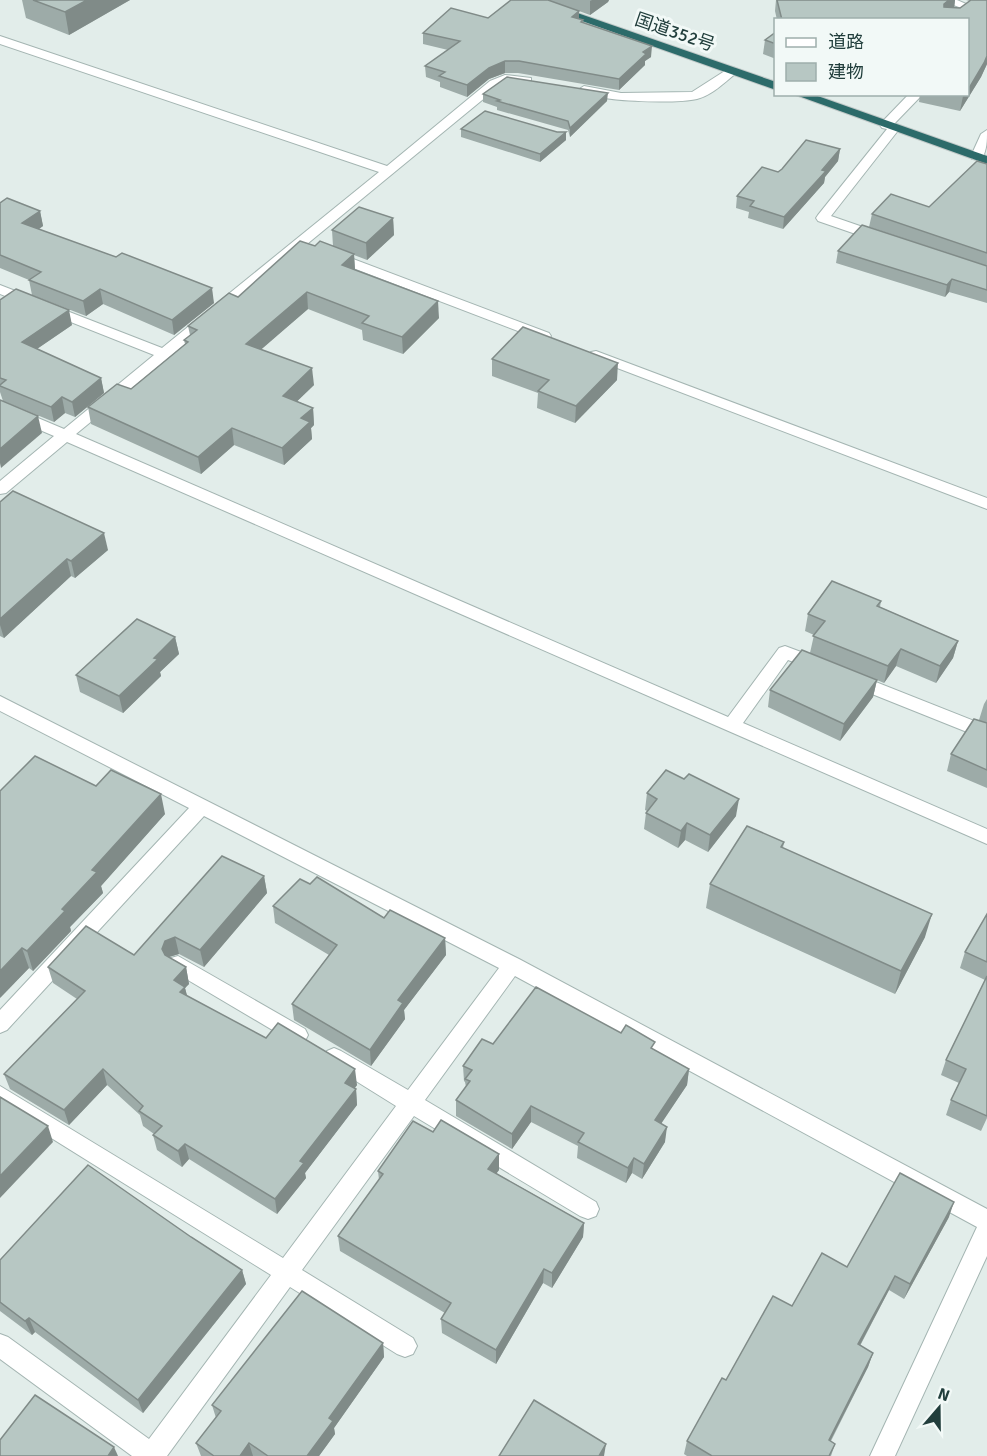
<svg xmlns="http://www.w3.org/2000/svg" width="987" height="1456" font-family="Signika,'Noto Sans JP',sans-serif">
<style>
.lines{fill:none;stroke-linecap:round;stroke-linejoin:round}
.minor-casing{stroke:#a4b5b2;stroke-width:2}
.highway-casing{stroke:#c1c9c8;stroke-width:2}
.minor{fill:#fff;fill-rule:evenodd}
.highway{fill:#2c6b6a;fill-rule:evenodd}
.wall{fill:#9daba8}
.shaded-wall{fill:#808b88}
.building{fill:#b7c7c3;stroke:#808b88;stroke-width:1.5}
.labels{text-anchor:middle;dominant-baseline:central;stroke-width:6;stroke-linejoin:round;paint-order:stroke}
.far-street-label{font-size:18px;fill:#213e3c;stroke:#f2f9f7}
</style>
<rect width="100%" height="100%" fill="#e2edea"/>
<g class="lines">
<defs>
<g id="minor">
<polygon points="940,0 957,0 973,7 967,10"/>
<polygon points="0,36 387,166 490,81 505,75 531,78 531,84 507,83 498,87 76,434 728,717 779,648 785,646 825,661 828,665 825,669 819,671 788,660 743,723 987,829 987,844 67,442 6,493 0,494 0,481 54,436 0,413 0,402 64,429 154,355 0,294 0,285 162,348 379,172 0,44"/>
<path d="M731 67 735 68V74C724 83 712 95 697 99 678 104 591 102 578 90L584 86 621 93 692 92Z"/>
<polygon points="909,94 923,94 894,124 900,128 831,216 886,235 888,238 886,241 876,241 818,221 816,218 818,215 887,129 882,128 880,125 882,122"/>
<path d="M987 130C987 141 987 149 982 159H972L971 156 981 134Z"/>
<polygon points="332,251 549,333 551,336 549,339 539,339 327,258 325,255"/>
<polygon points="596,351 987,498 987,509 591,358 589,355 591,352"/>
<polygon points="853,673 987,726 987,740 847,684 844,679 847,674"/>
<polygon points="0,696 519,959 987,1209 987,1256 895,1456 870,1456 977,1227 515,976 425,1100 596,1202 599,1209 596,1216 588,1219 580,1216 414,1116 302,1270 413,1338 417,1346 413,1354 405,1357 397,1354 290,1287 167,1456 132,1456 0,1359 0,1334 8,1337 149,1439 271,1275 0,1106 0,1086 283,1258 396,1106 327,1063 324,1057 327,1051 334,1048 341,1051 408,1090 499,968 204,816 7,1030 0,1033 0,1010 189,808 0,711"/>
<polygon points="178,956 305,1029 308,1035 305,1041 298,1044 291,1041 171,970 168,964 171,958"/>
</g>
<g id="highway">
<polygon points="523,0 540,0 776,82 776,90"/>
<polygon points="793,94 812,94 987,156 987,164"/>
</g>
</defs>
<use href="#minor" class="minor-casing"/>
<use href="#highway" class="highway-casing"/>
<use href="#minor" class="minor"/>
<use href="#highway" class="highway"/>
</g>
<g class="wall">
<polygon points="22,0 130,0 69,35 26,18"/>
<polygon points="511,0 609,0 608,2 590,15 579,11 579,19 583,22 651,57 645,61 645,65 619,90 518,73 505,73 489,79 467,97 440,87 440,82 426,77 425,66 448,50 423,44 423,33 488,18"/>
<polygon points="776,0 955,0 954,8 960,8 970,1 966,0 987,0 987,64 981,77 960,111 919,102 920,94 968,94 968,20 777,20 775,11"/>
<polygon points="765,40 776,44 776,59 763,54"/>
<polygon points="483,94 607,101 570,137 568,130 497,110 497,107 483,102"/>
<polygon points="461,129 557,132 566,140 540,162 461,137"/>
<polygon points="840,149 838,161 825,177 824,183 783,229 748,218 749,212 736,208 737,196 778,172"/>
<polygon points="987,164 987,303 949,292 945,297 836,263 838,251 948,253 869,227 872,214 929,207"/>
<polygon points="0,203 40,211 43,226 39,229 214,303 174,335 103,304 86,316 32,295 29,280 0,268"/>
<polygon points="393,218 394,235 367,260 354,255 355,270 439,318 403,354 363,340 362,330 308,309 261,349 314,385 297,401 313,408 314,425 311,428 312,439 284,465 234,445 201,474 91,424 88,407 131,389 185,344 184,340 190,335 188,326 238,297 315,246 333,246 332,230"/>
<polygon points="0,300 72,325 37,349 101,378 104,393 75,417 65,413 54,422 3,401 0,392"/>
<polygon points="492,359 617,380 575,423 537,408 538,393 492,376"/>
<polygon points="0,502 108,550 75,578 71,576 4,638 0,636"/>
<polygon points="881,601 880,607 958,641 953,658 936,683 896,666 884,683 877,680 873,697 840,741 768,707 770,690 810,653 814,635 805,631 808,614"/>
<polygon points="175,637 179,654 160,672 161,676 123,713 80,692 76,675"/>
<polygon points="987,699 987,788 947,771 951,754 979,720 984,704"/>
<polygon points="96,786 165,814 101,886 103,893 70,927 71,931 33,971 29,968 0,998"/>
<polygon points="647,793 736,816 708,852 685,840 678,848 644,829 646,813 647,811 645,810"/>
<polygon points="784,842 783,848 925,937 895,994 706,908 710,884"/>
<polygon points="264,876 267,893 204,967 179,954 169,957 186,967 189,984 185,988 187,996 266,1038 357,1085 354,1089 356,1089 357,1105 305,1173 306,1178 277,1214 189,1159 182,1167 157,1150 153,1135 154,1134 143,1126 140,1115 107,1085 69,1125 10,1089 4,1074 77,999 53,983 48,967 134,955"/>
<polygon points="310,884 384,918 445,938 446,955 404,1010 405,1019 371,1066 294,1020 292,1004 329,955 275,923 273,906"/>
<polygon points="987,914 987,1118 981,1131 946,1115 951,1100 959,1083 941,1075 946,1060 985,980 960,968 965,952"/>
<polygon points="493,1044 654,1050 689,1069 687,1085 661,1123 665,1142 642,1179 632,1173 626,1183 577,1158 578,1146 531,1122 512,1149 456,1116 456,1100 466,1087 465,1082 464,1081 463,1066"/>
<polygon points="499,1170 496,1173 584,1223 583,1237 552,1288 543,1283 496,1364 442,1333 441,1319 445,1313 340,1251 338,1236 379,1180 378,1171"/>
<polygon points="949,1217 904,1299 889,1290 860,1346 873,1353 868,1367 831,1441 835,1444 831,1456 687,1456 684,1454 687,1441 726,1380 792,1306 847,1267"/>
<polygon points="191,1237 242,1270 246,1284 143,1413 35,1332 32,1335 0,1311 0,1260"/>
<polygon points="383,1343 384,1357 334,1428 335,1434 319,1456 201,1456 196,1443 216,1418 212,1405"/>
</g>
<g class="shaded-wall">
<polygon points="87,0 130,0 69,35 65,12"/>
<polygon points="592,0 609,0 608,2 590,15 590,1"/>
<polygon points="949,0 955,0 954,9 942,18 944,4"/>
<polygon points="579,11 579,22 572,17"/>
<polygon points="652,46 651,57 645,61 645,65 619,90 619,79 643,52"/>
<polygon points="987,56 987,64 981,77 960,111 963,96 964,94 968,94 968,90"/>
<polygon points="505,61 505,73 489,79 467,97 467,85 489,68"/>
<polygon points="608,93 607,101 570,137 570,128"/>
<polygon points="566,132 566,140 540,162 540,154"/>
<polygon points="840,149 838,161 825,177 824,183 783,229 784,217"/>
<polygon points="40,211 43,226 26,238 22,223"/>
<polygon points="393,218 394,235 367,260 366,243"/>
<polygon points="354,254 355,270 342,265"/>
<polygon points="952,279 949,292 945,297 947,285"/>
<polygon points="212,288 214,303 174,335 172,320"/>
<polygon points="100,289 103,304 86,316 83,301"/>
<polygon points="307,292 308,309 248,361 246,344"/>
<polygon points="438,301 439,318 403,354 402,337"/>
<polygon points="69,310 72,325 25,357 22,342"/>
<polygon points="618,363 617,380 575,423 576,406"/>
<polygon points="312,368 314,385 285,413 283,396"/>
<polygon points="101,378 104,393 75,417 72,402"/>
<polygon points="62,397 65,413 54,422 51,407"/>
<polygon points="313,408 314,425 311,428 312,439 284,465 282,448 301,418"/>
<polygon points="38,416 42,433 1,468 0,463 0,449"/>
<polygon points="232,428 234,445 201,474 198,457"/>
<polygon points="104,533 108,550 75,578 71,561"/>
<polygon points="67,559 71,576 4,638 0,625 0,619"/>
<polygon points="175,637 179,654 160,672 161,676 123,713 119,696 154,658"/>
<polygon points="958,641 953,658 936,683 940,666"/>
<polygon points="901,649 896,666 884,683 888,666"/>
<polygon points="877,680 873,697 840,741 844,724"/>
<polygon points="161,794 165,814 101,886 103,893 70,927 71,931 33,971 27,951 62,909 92,870"/>
<polygon points="739,799 736,816 708,852 710,835"/>
<polygon points="687,823 685,840 678,848 681,831"/>
<polygon points="264,876 267,893 204,967 200,950"/>
<polygon points="932,914 925,937 895,994 901,971"/>
<polygon points="175,937 179,954 169,957 166,965 162,949 165,941"/>
<polygon points="445,938 446,955 404,1010 405,1019 371,1066 370,1050 398,1000"/>
<polygon points="22,948 29,968 0,998 0,971"/>
<polygon points="186,967 189,984 185,988 189,1003 184,1008 174,980"/>
<polygon points="103,1069 107,1085 69,1125 64,1110"/>
<polygon points="355,1069 357,1085 347,1099 345,1083"/>
<polygon points="689,1069 687,1085 653,1136 655,1120"/>
<polygon points="356,1089 357,1105 305,1173 306,1178 277,1214 275,1199 300,1161"/>
<polygon points="531,1106 531,1122 512,1149 512,1134"/>
<polygon points="48,1126 53,1142 0,1198 0,1176"/>
<polygon points="667,1127 665,1142 642,1179 644,1164"/>
<polygon points="185,1144 189,1159 182,1167 178,1151"/>
<polygon points="499,1154 499,1170 489,1184 488,1169"/>
<polygon points="634,1158 632,1173 626,1183 628,1168"/>
<polygon points="954,1202 949,1217 904,1299 910,1284"/>
<polygon points="584,1223 583,1237 552,1288 552,1273"/>
<polygon points="544,1269 543,1283 496,1364 496,1350"/>
<polygon points="242,1270 246,1284 143,1413 138,1400"/>
<polygon points="895,1276 889,1290 853,1358 858,1344"/>
<polygon points="29,1318 35,1332 32,1335 25,1321"/>
<polygon points="383,1343 384,1357 334,1428 335,1434 319,1456 307,1456 329,1418"/>
<polygon points="873,1353 868,1367 824,1453 829,1440"/>
<polygon points="249,1443 253,1456 240,1456"/>
<polygon points="606,1444 604,1456 599,1456"/>
<polygon points="114,1447 118,1456 108,1456"/>
</g>
<g class="building">
<polygon points="33,0 87,0 65,12"/>
<polygon points="511,0 548,0 579,11 572,17 583,20 581,22 652,46 643,52 646,54 619,79 519,61 505,61 489,68 467,85 439,76 445,72 425,66 460,41 423,33 451,8 488,18"/>
<polygon points="777,0 949,0 944,4 944,7 960,8 971,0 987,0 987,56 984,63 968,90 968,20 782,20"/>
<polygon points="776,32 776,44 765,40"/>
<polygon points="507,77 608,93 570,128 568,121 497,101 500,100 483,94"/>
<polygon points="485,111 557,132 566,132 540,154 461,129"/>
<polygon points="806,140 840,149 822,170 826,171 784,217 750,206 754,201 737,196 762,167 778,172 782,169"/>
<polygon points="977,161 987,164 987,253 872,214 891,194 929,207"/>
<polygon points="7,198 40,211 22,223 116,257 122,253 212,288 172,320 100,289 83,301 29,280 41,272 0,255 0,203"/>
<polygon points="359,207 393,218 366,243 332,230"/>
<polygon points="862,225 987,266 987,290 952,279 947,285 838,251"/>
<polygon points="300,241 315,246 320,241 354,254 342,265 438,301 402,337 362,323 369,316 307,292 246,344 312,368 283,396 313,408 301,418 310,422 282,448 232,428 198,457 88,407 117,384 131,389 188,342 184,340 197,330 188,326 229,293 238,297"/>
<polygon points="16,289 69,310 22,342 101,378 72,402 62,397 51,407 0,386 0,385 6,380 0,378 0,300"/>
<polygon points="523,327 618,363 576,406 538,391 549,380 492,359"/>
<polygon points="0,400 38,416 0,449"/>
<polygon points="13,491 104,533 71,561 67,559 0,619 0,502"/>
<polygon points="832,581 881,601 877,606 958,641 940,666 901,649 888,666 813,636 825,621 808,614"/>
<polygon points="137,619 175,637 154,658 158,659 119,696 76,675"/>
<polygon points="802,650 877,680 844,724 770,690"/>
<polygon points="974,719 987,723 987,770 951,754"/>
<polygon points="35,756 96,786 111,770 161,794 92,870 97,872 62,909 65,911 27,951 22,948 0,971 0,791"/>
<polygon points="666,770 684,779 689,774 739,799 710,835 687,823 681,831 646,813 657,799 647,793"/>
<polygon points="747,826 784,842 781,847 932,914 901,971 710,884"/>
<polygon points="222,856 264,876 200,950 175,937 165,941 162,949 165,955 186,967 174,980 185,987 180,992 266,1038 278,1023 355,1069 345,1083 356,1089 300,1161 304,1163 275,1199 185,1144 178,1151 153,1135 162,1126 139,1111 143,1106 103,1069 64,1110 4,1074 85,991 48,967 86,926 134,955"/>
<polygon points="317,877 384,918 390,910 445,938 398,1000 403,1003 370,1050 292,1004 337,945 273,906 300,879 310,884"/>
<polygon points="987,914 987,962 965,952"/>
<polygon points="987,976 987,1116 951,1100 966,1069 946,1060"/>
<polygon points="536,987 621,1033 626,1025 655,1042 651,1048 689,1069 655,1120 667,1127 644,1164 634,1158 628,1168 578,1142 584,1133 531,1106 512,1134 456,1100 470,1081 465,1079 472,1070 463,1066 482,1039 493,1044"/>
<polygon points="0,1097 48,1126 0,1176"/>
<polygon points="441,1120 499,1154 488,1169 584,1223 552,1273 544,1269 496,1350 441,1319 451,1303 338,1236 383,1174 378,1171 413,1121 433,1132"/>
<polygon points="88,1165 191,1237 242,1270 138,1400 29,1318 25,1321 0,1302 0,1260"/>
<polygon points="900,1173 954,1202 910,1284 895,1276 858,1344 873,1353 829,1440 835,1444 829,1456 712,1456 687,1441 722,1378 726,1380 773,1296 792,1306 822,1253 847,1267"/>
<polygon points="302,1291 383,1343 329,1418 333,1421 307,1456 268,1456 249,1443 240,1456 214,1456 196,1443 221,1411 212,1405"/>
<polygon points="35,1395 114,1447 108,1456 0,1456 0,1440"/>
<polygon points="534,1400 606,1444 599,1456 499,1456"/>
</g>
<g class="labels">
<g class="far-street-label">
<text transform="translate(675 32) rotate(19)">国道352号</text>
</g>
</g>
<rect x="774" y="18" width="195" height="78" fill="#f2f9f7" stroke="#9eaeac" stroke-width="1.5"/>
<rect x="786" y="38" width="30" height="9" fill="#ffffff" stroke="#9eaeac" stroke-width="1.5"/>
<text x="828" y="48" font-size="18" fill="#213e3c">道路</text>
<rect x="786" y="63" width="30" height="18" fill="#b7c7c3" stroke="#9eaeac" stroke-width="1.5"/>
<text x="828" y="78" font-size="18" fill="#213e3c">建物</text>
<g transform="translate(939 1408) rotate(20)" stroke="#f2f9f7" stroke-width="4.5" paint-order="stroke">
<path d="M0-4.5L10 22L0 15L-10 22Z" fill="#213e3c"/>
<text y="-9" font-size="16" font-weight="bold" text-anchor="middle" fill="#213e3c">N</text>
</g>
</svg>
